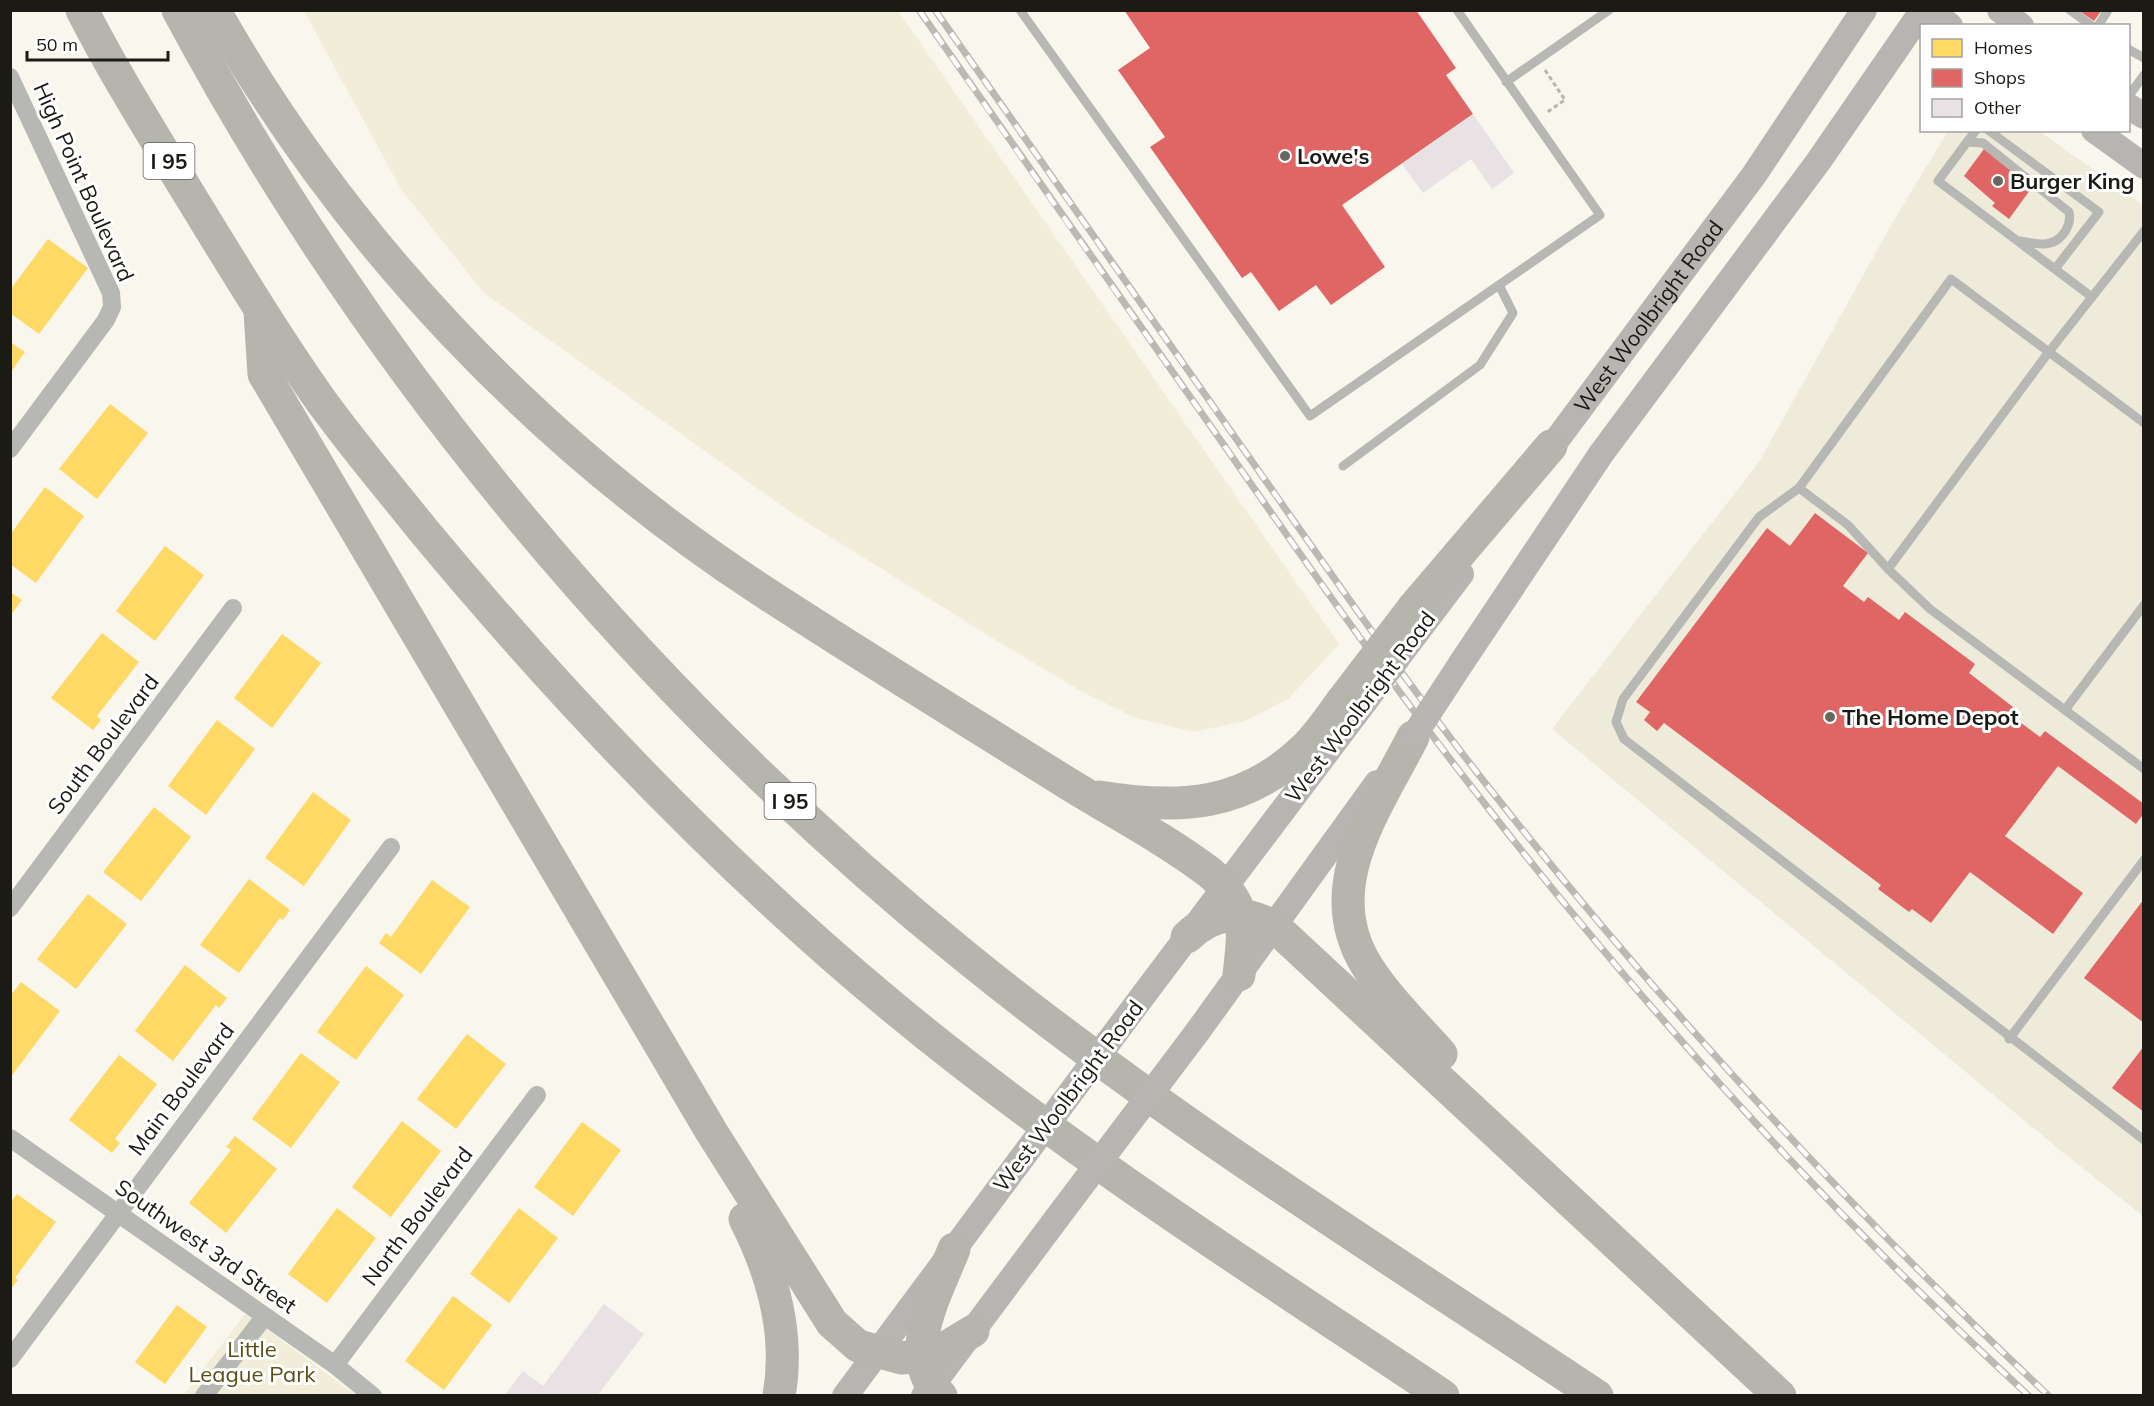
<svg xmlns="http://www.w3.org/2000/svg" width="2154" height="1406" font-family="Mulish,sans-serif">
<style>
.built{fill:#eeebdb}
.green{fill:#f1edd8}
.homes{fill:#ffd966}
.shops{fill:#e06666}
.building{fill:#e9e2e4}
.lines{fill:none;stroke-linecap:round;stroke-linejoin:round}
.path{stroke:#b7b5b1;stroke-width:3;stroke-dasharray:4.5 3;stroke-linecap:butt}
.lane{stroke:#b7b7b3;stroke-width:9}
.street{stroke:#b7b7b3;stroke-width:18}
.secondary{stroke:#b7b5b1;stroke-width:26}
.highway{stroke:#b5b5ae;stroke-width:33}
.rail-casing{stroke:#bab9b3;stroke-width:7}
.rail{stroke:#fff;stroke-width:4.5;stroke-dasharray:14;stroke-linecap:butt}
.secondary-bridge{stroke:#b7b5b1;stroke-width:26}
.highway-bridge{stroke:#b5b5ae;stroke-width:33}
.poi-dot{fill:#686760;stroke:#fff;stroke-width:2}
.labels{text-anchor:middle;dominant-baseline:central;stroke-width:6;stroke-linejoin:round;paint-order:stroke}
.shield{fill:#fff;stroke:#5f5f5a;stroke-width:1.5}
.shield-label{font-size:21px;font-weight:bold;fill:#1b1a14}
.poi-label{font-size:22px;font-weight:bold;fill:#1b1a14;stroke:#fff;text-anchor:start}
.street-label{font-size:22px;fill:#1b1a14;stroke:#fff}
.park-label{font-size:22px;fill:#5a4e14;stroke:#fff}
</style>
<rect width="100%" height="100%" fill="#f8f6ed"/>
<polygon class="built" points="1948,131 2039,131 2143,205 2143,1216 2060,1150 1552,729 1759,462 1894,220"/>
<g class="green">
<polygon points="304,11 898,11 1339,644 1288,699 1245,721 1194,732 1136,718 1081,691 994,639 792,513 484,293 401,189"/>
<polygon points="245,1314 356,1395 183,1396"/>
</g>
<g class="homes">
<polygon points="48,239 88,268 39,334 10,313 10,290"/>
<polygon points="10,342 25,352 10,373"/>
<polygon points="110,404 148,433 97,499 59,469"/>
<polygon points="45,487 84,516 36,583 10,564 10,535"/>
<polygon points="165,546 204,575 155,641 116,611"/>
<polygon points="10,592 22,600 10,616"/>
<polygon points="102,633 139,662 97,716 101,720 93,730 51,698"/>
<polygon points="282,634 321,663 272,728 234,698"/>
<polygon points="217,720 255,749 206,815 168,786"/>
<polygon points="313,792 351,820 304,886 265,858"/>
<polygon points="154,807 191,837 141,901 103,872"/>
<polygon points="249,879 290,910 283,920 280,918 239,973 200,945"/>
<polygon points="432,880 470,907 421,974 379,943 386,933 391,937"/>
<polygon points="88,894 127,924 76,989 37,959"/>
<polygon points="185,965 227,998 219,1008 216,1005 173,1061 135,1031"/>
<polygon points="366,966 404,995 356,1060 317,1032"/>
<polygon points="21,982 60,1011 10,1078 10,996"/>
<polygon points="467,1034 506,1064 456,1129 417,1099"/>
<polygon points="301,1053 340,1082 291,1148 252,1119"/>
<polygon points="119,1055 157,1084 115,1139 120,1143 112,1153 69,1120"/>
<polygon points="402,1121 441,1151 391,1217 352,1187"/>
<polygon points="582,1122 621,1150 573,1216 534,1187"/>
<polygon points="235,1136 277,1169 226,1233 189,1203 231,1150 226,1147"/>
<polygon points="17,1194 56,1222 15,1278 18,1280 10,1290 10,1203"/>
<polygon points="337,1208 376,1238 327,1303 288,1274"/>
<polygon points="519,1208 558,1238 509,1303 470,1274"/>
<polygon points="453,1296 492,1325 444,1390 405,1361"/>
<polygon points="177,1305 207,1327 165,1384 135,1362"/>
</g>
<g class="shops">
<polygon points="1124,10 1416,10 1456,68 1446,75 1473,114 1342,205 1385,267 1331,305 1316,285 1279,311 1251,272 1242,278 1150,147 1165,137 1118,70 1150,48"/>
<polygon points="2078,10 2102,10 2094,21"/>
<polygon points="1984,149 2033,186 2009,219 1992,206 1995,203 1964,176"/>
<polygon points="1815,513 1868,553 1843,586 1864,602 1868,597 1899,620 1905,612 1975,664 1969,673 2013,707 2009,714 2040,737 2045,731 2144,804 2144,813 2136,824 2058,766 2005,836 2083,893 2053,934 1970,872 1931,923 1912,909 1909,912 1878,889 1881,885 1664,723 1657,731 1644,720 1650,712 1636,702 1767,528 1790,546"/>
<polygon points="2144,899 2144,1023 2084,978"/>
<polygon points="2144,1046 2144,1112 2112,1088"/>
</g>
<g class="building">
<polygon points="1473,114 1514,173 1492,189 1471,159 1423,193 1402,164"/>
<polygon points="604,1304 644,1334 597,1396 504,1396 523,1371 543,1386"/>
</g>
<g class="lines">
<polyline class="path" points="1545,70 1565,100 1546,113"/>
<g class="lane">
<polyline points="1020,10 1310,416 1600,215 1457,10"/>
<polyline points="2070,10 2092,26"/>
<polyline points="2098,26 2108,10"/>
<polyline points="2128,49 2144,58"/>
<polyline points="1506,82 1609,10"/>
<polyline points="2128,97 2144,75"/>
<polyline points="1976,130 1938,181 2092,297"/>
<polyline points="1988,130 2099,212 2055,269"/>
<path d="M1967 142 1983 143 2069 212C2072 224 2063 240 2050 243 2042 246 2028 242 2020 241"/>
<polyline points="2144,231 2048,353 1888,569 1930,609 2144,769"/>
<polyline points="1343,466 1480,365 1513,313 1499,285"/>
<polyline points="1799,488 1759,517 1623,699 1616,722 1624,739 2144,1140"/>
<polyline points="1888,569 1848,525 1799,488 1951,279 2144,423"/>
<polyline points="2065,710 2144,605"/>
<polyline points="2009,1039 2144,860"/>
</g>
<g class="street">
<polyline points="10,77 111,293 112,307 106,320 10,449"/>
<polyline points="10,908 233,608"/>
<polyline points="10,1138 335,1365 373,1396"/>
<polyline points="10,1359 391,847"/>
<polyline points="335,1365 537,1095"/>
<polyline points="204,1396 264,1317"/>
</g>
<g class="secondary">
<polyline points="1931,10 1950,26"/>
<polyline points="2000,10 2021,26"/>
<polyline points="2128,106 2144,116"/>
<polyline points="2094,130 2144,166"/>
<path id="s1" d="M1541 461 1754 175 1864 10"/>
<polyline points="1396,660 1461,574"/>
<polyline points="1462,662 1601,454 1818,162 1923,10"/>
<polyline points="1145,993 1357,712"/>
<polyline points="1198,1031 1377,783"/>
<polyline points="845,1396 1007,1178"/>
<polyline points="924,1396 1057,1218"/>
</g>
<g class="highway">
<path d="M82 10C112 69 147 125 181 181 226 254 270 328 319 398 352 444 388 486 423 530 566 702 721 865 894 1008 1067 1151 1256 1271 1443 1396"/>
<path d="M178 10C372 373 648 700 967 958 1166 1119 1384 1254 1597 1396"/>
<path d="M214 10C346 243 538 444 761 590 862 656 965 719 1067 783 1114 812 1165 839 1209 872 1249 905 1244 929 1239 975"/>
<polyline points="260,312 264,374 711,1131 832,1323 858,1346 902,1358 935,1354 973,1331"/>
<polyline points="1414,607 1551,446"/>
<path d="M1413 737C1377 808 1317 887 1367 966 1387 998 1416 1026 1441 1054"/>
<path d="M1099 797C1179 810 1245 807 1306 747 1320 733 1331 716 1343 700"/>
<path d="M1187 937C1214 911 1243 909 1275 927L1780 1396"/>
<path d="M745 1219C773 1274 790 1334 779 1396"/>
<path d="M941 1396C899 1356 937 1293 954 1249"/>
</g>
<defs>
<g id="rail">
<path d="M919 10C1016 150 1114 289 1212 428 1297 550 1382 672 1474 790 1641 1006 1828 1211 2029 1396"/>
<path d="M935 10C1038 157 1141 304 1244 450 1323 562 1401 676 1486 784 1658 1002 1846 1206 2049 1396"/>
</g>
</defs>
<use href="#rail" class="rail-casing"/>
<use href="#rail" class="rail"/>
<g class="secondary-bridge">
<polyline points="1357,712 1396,660"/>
<polyline points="1413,737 1462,662"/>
<polyline points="1007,1178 1145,993"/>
<polyline points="1057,1218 1198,1031"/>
</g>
<polyline class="highway-bridge" points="1343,700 1414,607"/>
</g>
<g class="poi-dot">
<circle cx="1285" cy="156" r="6"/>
<circle cx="1998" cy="181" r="6"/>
<circle cx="1830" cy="717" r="6"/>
</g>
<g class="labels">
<g class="shield">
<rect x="143.5" y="143" width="51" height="36" rx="4.5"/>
<rect x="764.5" y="783" width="51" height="36" rx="4.5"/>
</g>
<g class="shield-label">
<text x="169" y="161">I 95</text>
<text x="790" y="801">I 95</text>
</g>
<g class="poi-label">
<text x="1297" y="156">Lowe's</text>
<text x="2010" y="181">Burger King</text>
<text x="1842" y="717">The Home Depot</text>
</g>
<g class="street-label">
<text transform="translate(84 182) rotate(66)">High Point Boulevard</text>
<text stroke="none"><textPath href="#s1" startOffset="180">West Woolbright Road</textPath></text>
<text transform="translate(1360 707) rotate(-53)">West Woolbright Road</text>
<text transform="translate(103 744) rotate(-53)">South Boulevard</text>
<text transform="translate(181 1089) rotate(-53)">Main Boulevard</text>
<text transform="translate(1068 1096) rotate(-53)">West Woolbright Road</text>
<text transform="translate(417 1216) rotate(-53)">North Boulevard</text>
<text transform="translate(206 1246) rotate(35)">Southwest 3rd Street</text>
</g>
<g class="park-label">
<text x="252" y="1349">Little<tspan x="252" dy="25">League Park</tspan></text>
</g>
</g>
<rect width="2154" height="1406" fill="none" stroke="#1b1a14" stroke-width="24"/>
<rect x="1920" y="24" width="210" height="108" fill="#ffffff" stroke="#a4a3a1" stroke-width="1.5"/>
<rect x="1932" y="39" width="30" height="18" fill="#ffd966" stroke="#a4a3a1" stroke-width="1.5"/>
<text x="1974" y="54" font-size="18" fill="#1b1a14">Homes</text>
<rect x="1932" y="69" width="30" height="18" fill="#e06666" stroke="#a4a3a1" stroke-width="1.5"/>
<text x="1974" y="84" font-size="18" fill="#1b1a14">Shops</text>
<rect x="1932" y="99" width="30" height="18" fill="#e9e2e4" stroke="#a4a3a1" stroke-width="1.5"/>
<text x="1974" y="114" font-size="18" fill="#1b1a14">Other</text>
<path d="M27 51v9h141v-9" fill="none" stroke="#1b1a14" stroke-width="3"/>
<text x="36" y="51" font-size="18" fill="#1b1a14" stroke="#ffffff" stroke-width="4.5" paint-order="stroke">50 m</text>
</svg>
